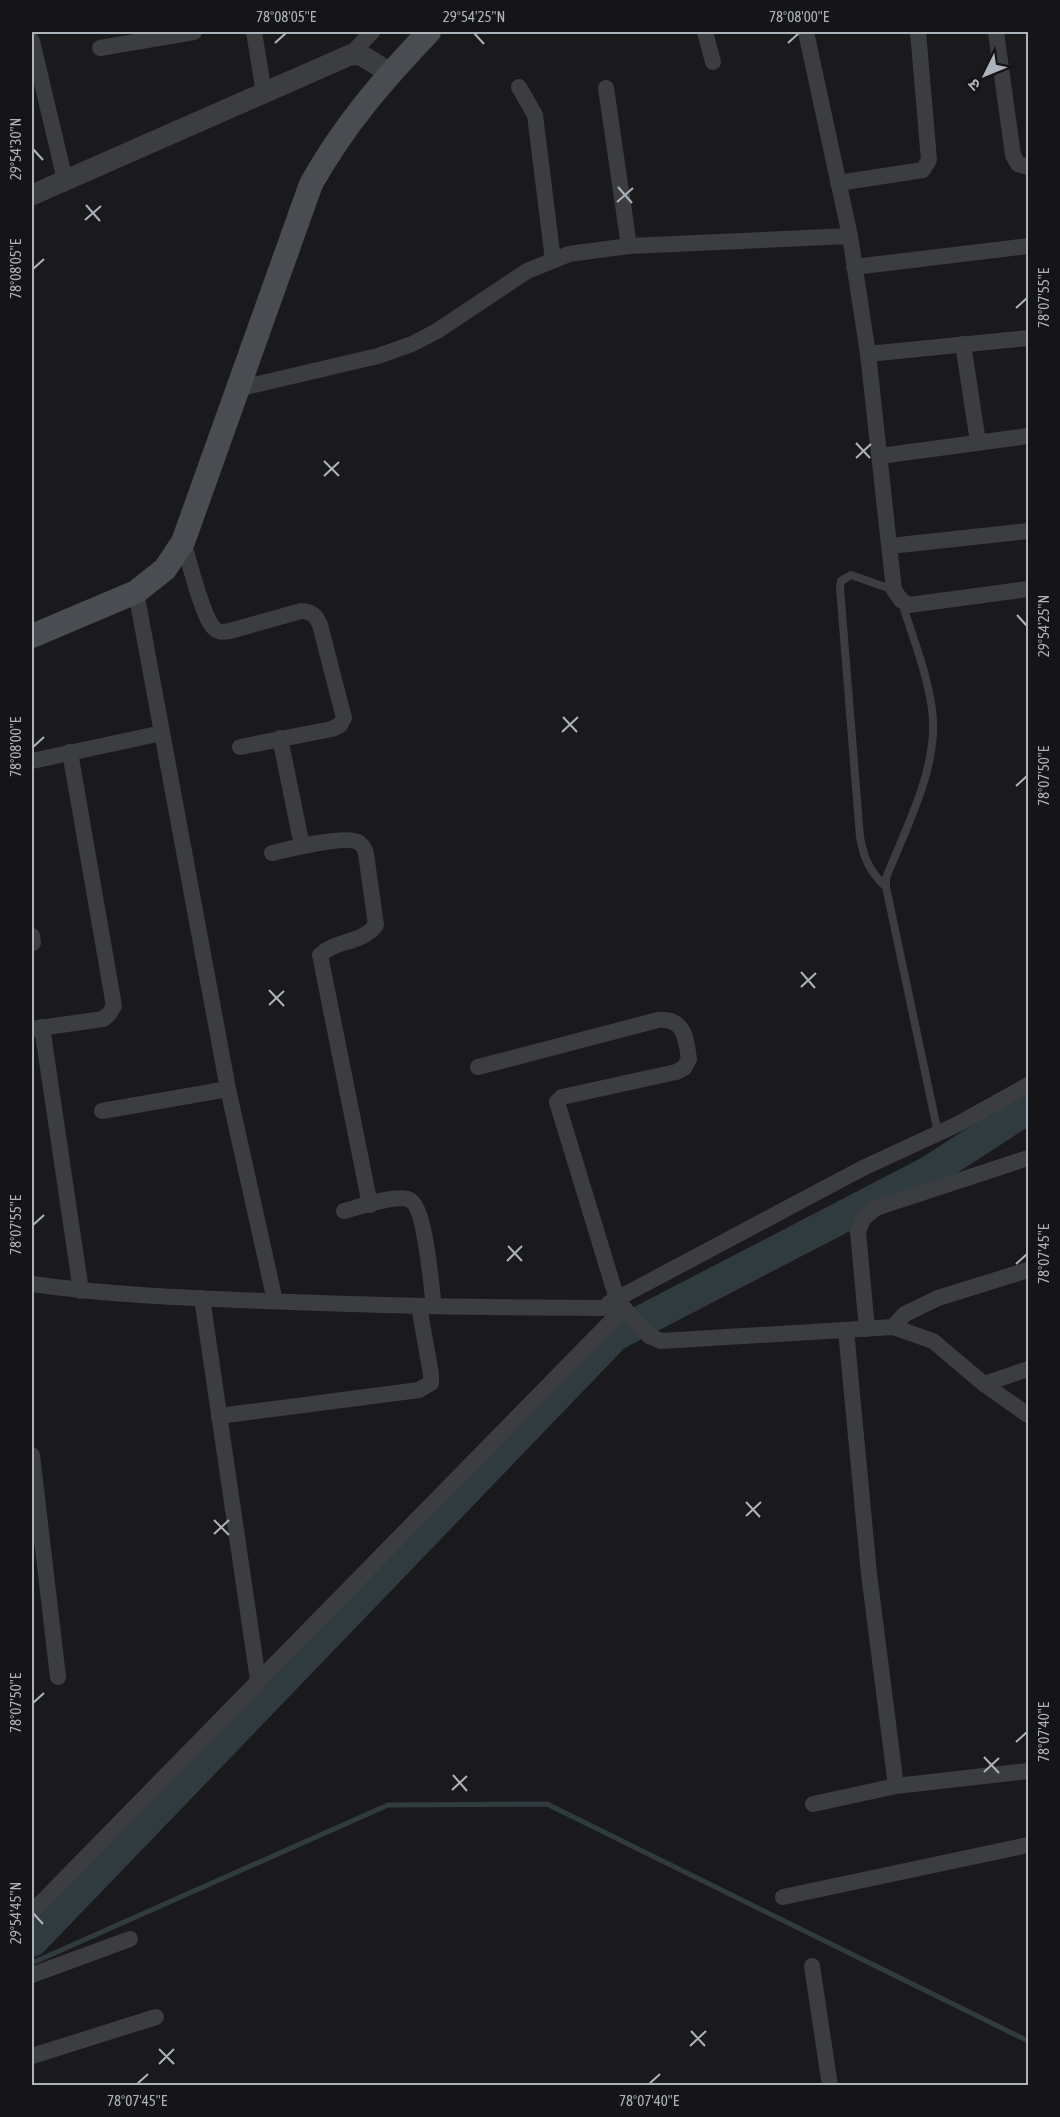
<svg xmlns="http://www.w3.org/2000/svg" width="1060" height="2117" font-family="'Asap Condensed','Noto Sans Devanagari',sans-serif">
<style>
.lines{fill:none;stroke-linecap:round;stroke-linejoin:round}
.stream{stroke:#303b40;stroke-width:5}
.river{stroke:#303b40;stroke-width:32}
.service{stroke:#3b3d41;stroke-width:8}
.minor{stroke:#3b3d41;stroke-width:16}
.tertiary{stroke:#3b3d41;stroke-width:21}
.secondary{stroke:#494c51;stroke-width:24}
.ticks{fill:none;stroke:#adb3bb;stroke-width:2}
.neatline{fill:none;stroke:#adb3bb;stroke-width:2}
.ticks-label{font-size:15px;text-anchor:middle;fill:#adb3bb}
</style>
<rect width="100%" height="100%" fill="#1a1a1c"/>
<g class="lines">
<polyline class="stream" points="32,1963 388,1805 547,1804 1028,2041"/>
<polyline class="river" points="32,1941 615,1335 929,1172 1028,1108"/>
<g class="service">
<path d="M902 603C913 638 927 673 932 709 940 765 906 827 886 878V887L938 1133"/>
<path d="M886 887C870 872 864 859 860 837L840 588 841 581 851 575 894 590"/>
</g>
<g class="minor">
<polyline points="254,32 264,93"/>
<polyline points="705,32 713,62"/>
<polyline points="806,32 850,236 868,354 894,590 901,600 909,605 1028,589"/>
<polyline points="996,32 1013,155 1018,164 1028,167"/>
<polyline points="32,41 65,180"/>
<polyline points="100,48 194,32"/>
<polyline points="350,55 372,32"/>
<polyline points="519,87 535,115 553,260"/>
<polyline points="606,88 629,246"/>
<polyline points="838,183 923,170 929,160 918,32"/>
<polyline points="854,267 1028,246"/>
<polyline points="963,344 978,442"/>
<polyline points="868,354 1028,338"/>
<polyline points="237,389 378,356 412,344 437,331 527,271 569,254 629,246 850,236"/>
<polyline points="880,456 1028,436"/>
<path d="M183 542C189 560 202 615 213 627 218 633 223 632 230 631L301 611C312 612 316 615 320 625L344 718 340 725 332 729 240 747"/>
<polyline points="890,546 1028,531"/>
<polyline points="136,592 228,1089 275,1301"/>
<polyline points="280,738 302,846"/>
<polyline points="32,761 162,733"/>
<path d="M272 853C289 849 344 835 358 842 363 845 365 849 366 854L376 925C362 944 337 939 320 955L370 1205"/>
<polyline points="32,936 33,943"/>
<polyline points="42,1027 81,1291"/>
<polyline points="32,1029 103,1019 109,1014 114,1006 70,752"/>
<path d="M478 1067 658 1020C684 1018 686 1037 689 1059L684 1068 676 1072 562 1097 557 1102 617 1299"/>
<polyline points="102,1111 228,1089"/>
<path d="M344 1211C359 1207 393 1195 408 1199 426 1204 431 1288 434 1306"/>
<path d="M32 1284C109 1295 186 1298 264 1301 384 1306 504 1308 624 1308L649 1336 661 1341 893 1327 933 1341 984 1384 1028 1415"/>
<polyline points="202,1298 258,1680"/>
<polyline points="609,1303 863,1168 958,1124 1028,1085"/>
<polyline points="893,1327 905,1314 938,1298 1028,1270"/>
<polyline points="867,1329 858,1232 863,1219 876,1208 1028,1158"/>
<polyline points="846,1330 869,1574 896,1786"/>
<polyline points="984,1384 1028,1369"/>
<polyline points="219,1416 419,1390 431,1383 431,1374 419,1306"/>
<polyline points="32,1455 58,1677"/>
<polyline points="813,1804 896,1786 1028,1771"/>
<polyline points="783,1897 1028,1845"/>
<polyline points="32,1912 624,1308"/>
<polyline points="812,1966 830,2086"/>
<polyline points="32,1975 130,1939"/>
<polyline points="32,2056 156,2017"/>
</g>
<polyline class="tertiary" points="32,195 350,55 361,55 390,73"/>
<path class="secondary" d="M32 636 136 592 165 569 183 542 311 184C344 125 383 80 429 32"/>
</g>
<path class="ticks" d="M474 33 484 44M275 43 286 33M788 43 799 33M33 149 43 160M618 187 632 203M617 202 633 188M86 205 100 221M85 220 101 206M33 269 44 259M1016 308 1027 298M856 443 870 458M856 458 871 444M324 461 339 476M324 476 339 462M1017 615 1027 626M563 717 577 732M562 732 578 717M33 747 44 737M1016 786 1027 776M801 972 815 988M801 987 816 973M269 990 284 1006M269 1005 284 991M33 1225 44 1215M508 1246 522 1261M507 1261 522 1246M1016 1264 1027 1254M746 1502 760 1517M746 1516 761 1502M214 1520 229 1535M214 1534 229 1520M33 1703 44 1693M1016 1742 1027 1732M984 1757 999 1773M984 1772 999 1758M453 1775 467 1791M452 1790 467 1776M33 1913 43 1924M691 2031 705 2046M690 2046 706 2031M159 2049 174 2064M159 2064 174 2049M137 2084 148 2074M649 2084 660 2074"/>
<rect width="1060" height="2117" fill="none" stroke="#151517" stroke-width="66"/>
<g transform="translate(985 75) rotate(227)" stroke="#151517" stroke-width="4.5" paint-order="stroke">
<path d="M0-4.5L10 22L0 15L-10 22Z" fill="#adb3bb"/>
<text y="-9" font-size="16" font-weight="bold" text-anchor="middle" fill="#adb3bb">उ</text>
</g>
<rect x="33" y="33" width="994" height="2051" class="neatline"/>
<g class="ticks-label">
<text x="286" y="22">78°08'05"E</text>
<text x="474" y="22">29°54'25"N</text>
<text x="799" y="22">78°08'00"E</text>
<text transform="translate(16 149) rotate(-90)" y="5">29°54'30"N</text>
<text transform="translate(16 269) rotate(-90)" y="5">78°08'05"E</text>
<text transform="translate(1044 298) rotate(-90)" y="5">78°07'55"E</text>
<text transform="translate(1044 626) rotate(-90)" y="5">29°54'25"N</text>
<text transform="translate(16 747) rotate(-90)" y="5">78°08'00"E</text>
<text transform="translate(1044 776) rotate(-90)" y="5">78°07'50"E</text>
<text transform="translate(16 1225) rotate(-90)" y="5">78°07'55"E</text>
<text transform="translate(1044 1254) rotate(-90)" y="5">78°07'45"E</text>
<text transform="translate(16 1703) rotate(-90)" y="5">78°07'50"E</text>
<text transform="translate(1044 1732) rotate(-90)" y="5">78°07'40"E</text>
<text transform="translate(16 1913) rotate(-90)" y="5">29°54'45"N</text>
<text x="137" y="2106">78°07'45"E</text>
<text x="649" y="2106">78°07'40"E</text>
</g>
</svg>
